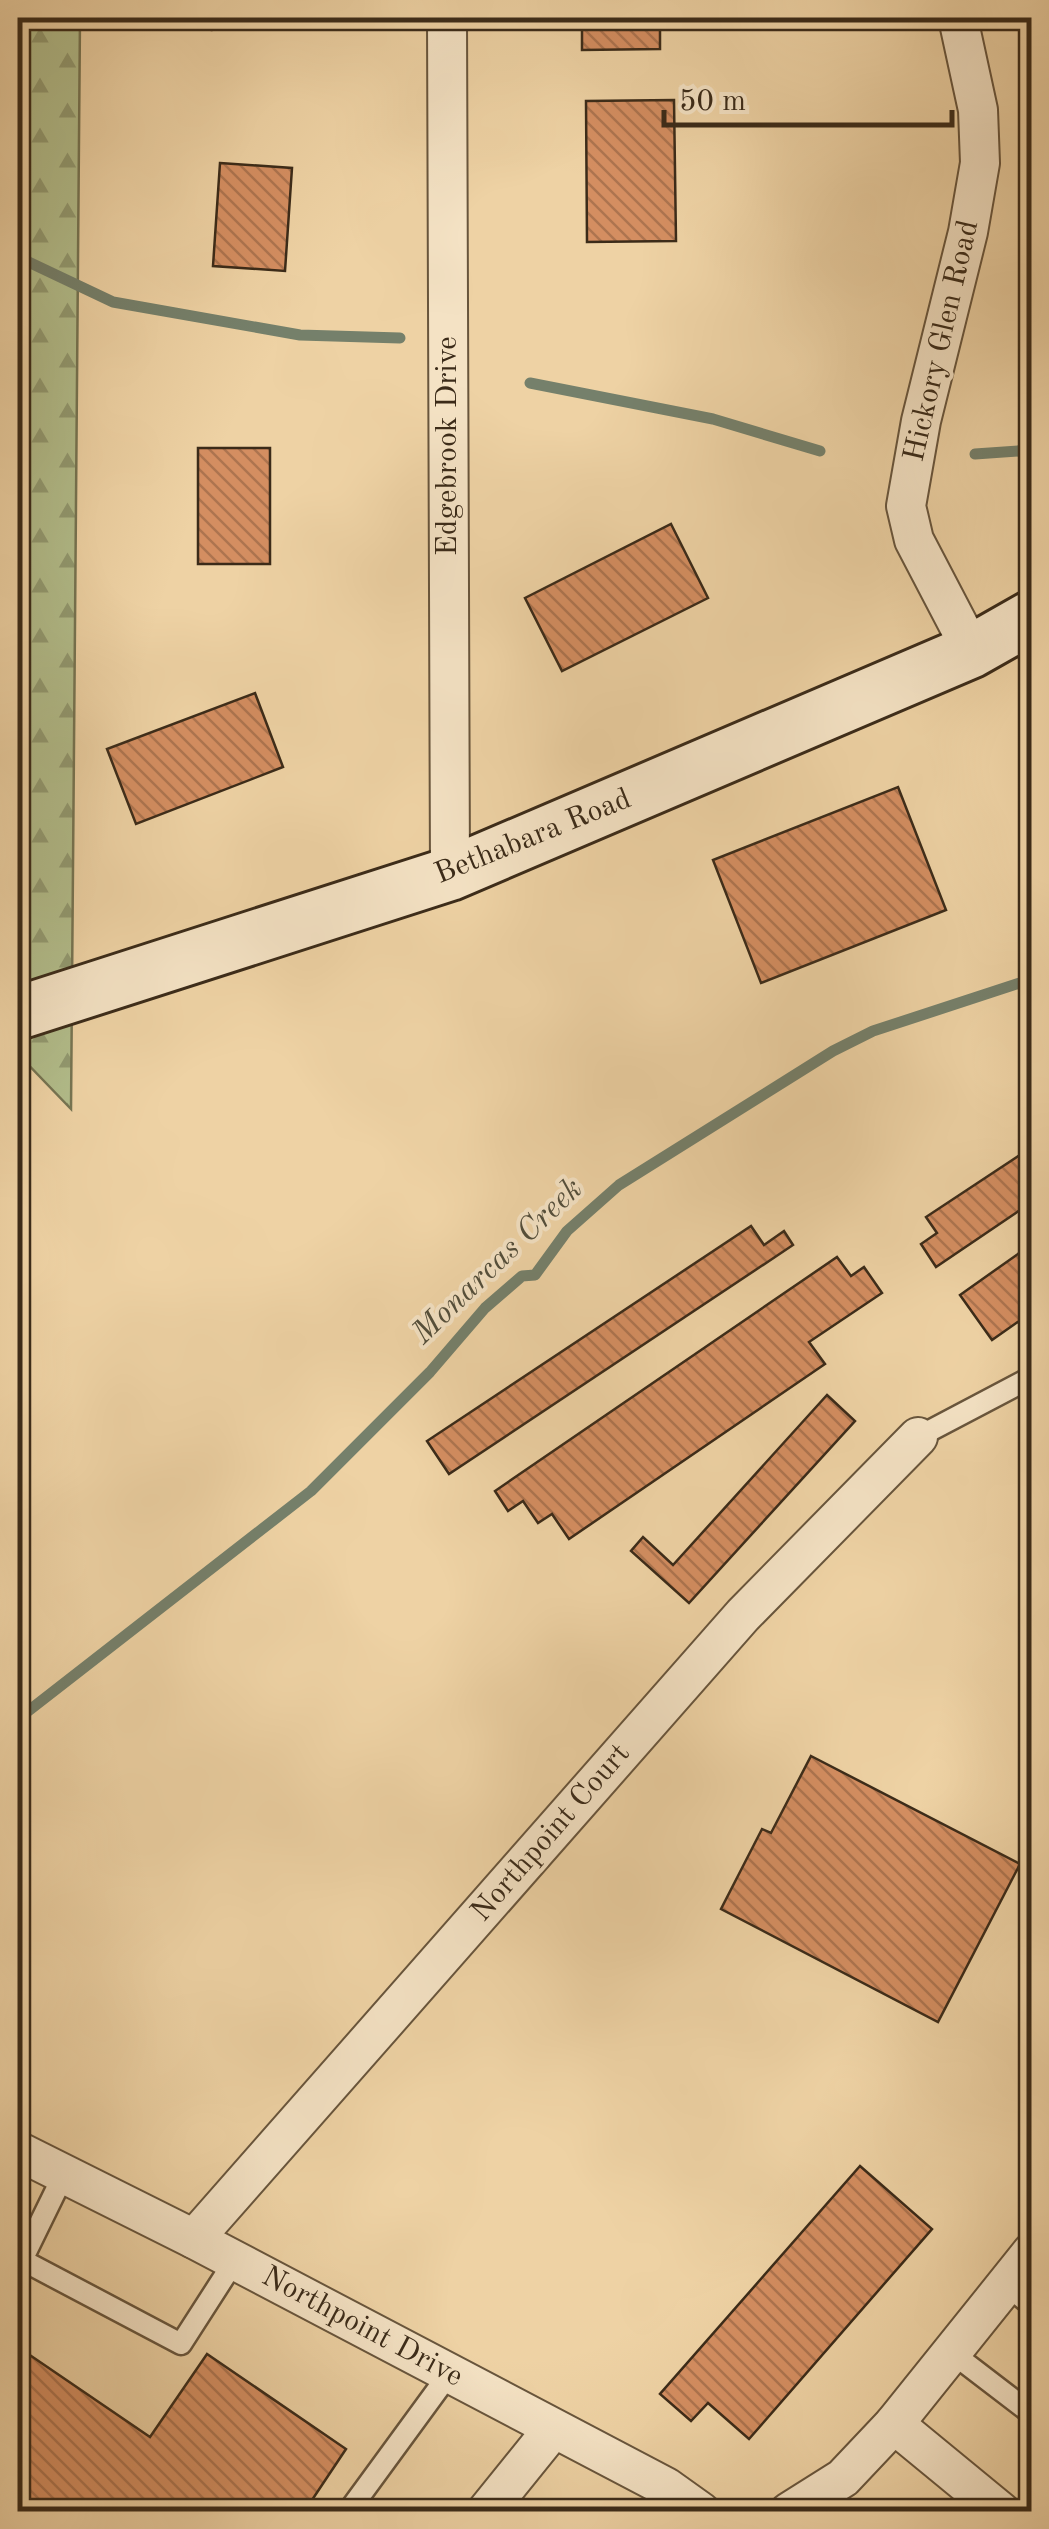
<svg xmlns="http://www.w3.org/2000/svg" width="1049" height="2529" font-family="'Old Standard TT',serif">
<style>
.forest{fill:url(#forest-firs);stroke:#767452;stroke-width:2.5}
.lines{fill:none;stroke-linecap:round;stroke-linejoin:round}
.stream{stroke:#75806b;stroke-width:11}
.building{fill:url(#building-back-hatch);stroke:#3b2b19;stroke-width:2.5}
.lane-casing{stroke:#68553c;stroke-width:25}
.street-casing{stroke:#68553c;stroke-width:42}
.secondary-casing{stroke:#3b2b19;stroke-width:58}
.lane{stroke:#f4e2c4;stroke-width:20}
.street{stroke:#f4e2c4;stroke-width:38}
.secondary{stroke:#f4e2c4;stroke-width:52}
.labels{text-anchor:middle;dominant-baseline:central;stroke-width:8;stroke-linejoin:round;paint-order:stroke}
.street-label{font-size:30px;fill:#3b2b19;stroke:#f4e2c4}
.water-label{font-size:32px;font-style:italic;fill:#534e3b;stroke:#f4e2c4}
</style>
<defs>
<pattern id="forest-firs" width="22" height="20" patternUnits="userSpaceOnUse" patternTransform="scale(2.5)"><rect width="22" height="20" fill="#b2bd8b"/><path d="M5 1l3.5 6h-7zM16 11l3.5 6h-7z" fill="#929a71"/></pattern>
<pattern id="building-back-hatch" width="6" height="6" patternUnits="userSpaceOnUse" patternTransform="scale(2.5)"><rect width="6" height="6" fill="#d48e61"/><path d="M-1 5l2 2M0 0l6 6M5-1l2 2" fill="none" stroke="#ad744f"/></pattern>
</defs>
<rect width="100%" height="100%" fill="#eed2a4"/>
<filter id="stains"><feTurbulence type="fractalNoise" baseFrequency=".002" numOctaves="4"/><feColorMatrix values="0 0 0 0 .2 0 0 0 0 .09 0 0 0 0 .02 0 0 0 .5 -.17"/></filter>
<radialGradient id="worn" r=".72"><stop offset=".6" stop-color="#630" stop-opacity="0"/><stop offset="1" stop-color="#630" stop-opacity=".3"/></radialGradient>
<polygon class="forest" points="18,18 80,18 71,1109 18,1054"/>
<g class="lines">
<g class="stream">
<polyline points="18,257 113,302 300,335 400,338"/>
<polyline points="530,383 713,419 820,451"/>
<polyline points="975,454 1032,450"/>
<polyline points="18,1719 311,1491 430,1372 485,1308 522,1276 535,1275 567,1231 619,1185 833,1051 873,1031 1032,979"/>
</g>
</g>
<g class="building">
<polygon points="212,18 312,18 312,22 212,30"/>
<polygon points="582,18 660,18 660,49 582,50"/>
<polygon points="674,100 676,241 587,242 586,101"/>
<polygon points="220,163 292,168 285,271 213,266"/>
<rect x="198" y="448" width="72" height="116"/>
<polygon points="671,524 708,598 562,671 525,598"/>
<polygon points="255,693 283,767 136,824 107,749"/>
<polygon points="898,787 946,910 761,983 713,860"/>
<polygon points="1032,1147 1032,1202 936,1267 921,1244 937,1233 926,1217"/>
<polygon points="751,1226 764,1245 784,1231 793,1245 449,1474 427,1441"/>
<polygon points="1032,1244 1032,1312 992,1340 960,1295"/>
<polygon points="837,1257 851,1276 864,1267 882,1293 809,1342 825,1364 569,1539 552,1514 538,1523 523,1501 508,1511 495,1491"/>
<polygon points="827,1395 855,1421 689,1603 631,1551 643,1537 673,1565"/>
<polygon points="811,1756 1020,1864 938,2022 721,1909 762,1829 771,1833"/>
<polygon points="860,2166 932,2229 749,2439 708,2403 691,2421 660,2394"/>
<polygon points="18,2347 150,2437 207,2354 346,2449 304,2512 18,2512"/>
</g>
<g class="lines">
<defs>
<g id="lane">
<polyline points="918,1437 1032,1377"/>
<polyline points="63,2176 22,2260 181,2344 235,2260"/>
<polyline points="1006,2284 1032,2306"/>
<polyline points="951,2352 1032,2414"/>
<polyline points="348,2512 449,2374"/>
</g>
<g id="street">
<polyline points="447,18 450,874"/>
<polyline points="958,18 978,110 980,163 968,232 921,421 906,506 914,540 972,651"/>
<polyline points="18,2151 194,2239 666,2487 701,2512"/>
<polyline points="194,2239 743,1615 918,1437"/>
<polyline points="894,2424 1032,2252"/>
<polyline points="486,2512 553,2429"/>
<polyline points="789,2512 843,2478 894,2424 1001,2512"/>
</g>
<polyline id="secondary" points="18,1013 450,874 972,651 1032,617"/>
</defs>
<use href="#lane" class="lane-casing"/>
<use href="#street" class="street-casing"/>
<use href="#secondary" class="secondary-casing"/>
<use href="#lane" class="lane"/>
<use href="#street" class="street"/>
<use href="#secondary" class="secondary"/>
</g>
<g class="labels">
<g class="street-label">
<text transform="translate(942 341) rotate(-77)">Hickory Glen Road</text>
<text transform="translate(448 446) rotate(-90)">Edgebrook Drive</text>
<text transform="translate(533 837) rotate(-22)">Bethabara Road</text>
<text transform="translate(551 1833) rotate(-49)">Northpoint Court</text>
<text transform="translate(362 2327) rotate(28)">Northpoint Drive</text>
</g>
<g class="water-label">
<text transform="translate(498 1262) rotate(-44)">Monarcas Creek</text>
</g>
</g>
<rect width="1049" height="2529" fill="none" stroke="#eed2a4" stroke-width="60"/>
<rect x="20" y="20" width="1009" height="2489" fill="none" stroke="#3b2b19" stroke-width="5"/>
<rect x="30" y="30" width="989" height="2469" fill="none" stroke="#3b2b19" stroke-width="2.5"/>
<path d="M664 110v15h288v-15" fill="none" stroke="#3b2b19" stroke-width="5"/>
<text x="679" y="110" font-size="30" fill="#3b2b19" stroke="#f4e2c4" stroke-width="8" paint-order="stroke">50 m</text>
<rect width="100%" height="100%" filter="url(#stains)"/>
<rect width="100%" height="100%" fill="url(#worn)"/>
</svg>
